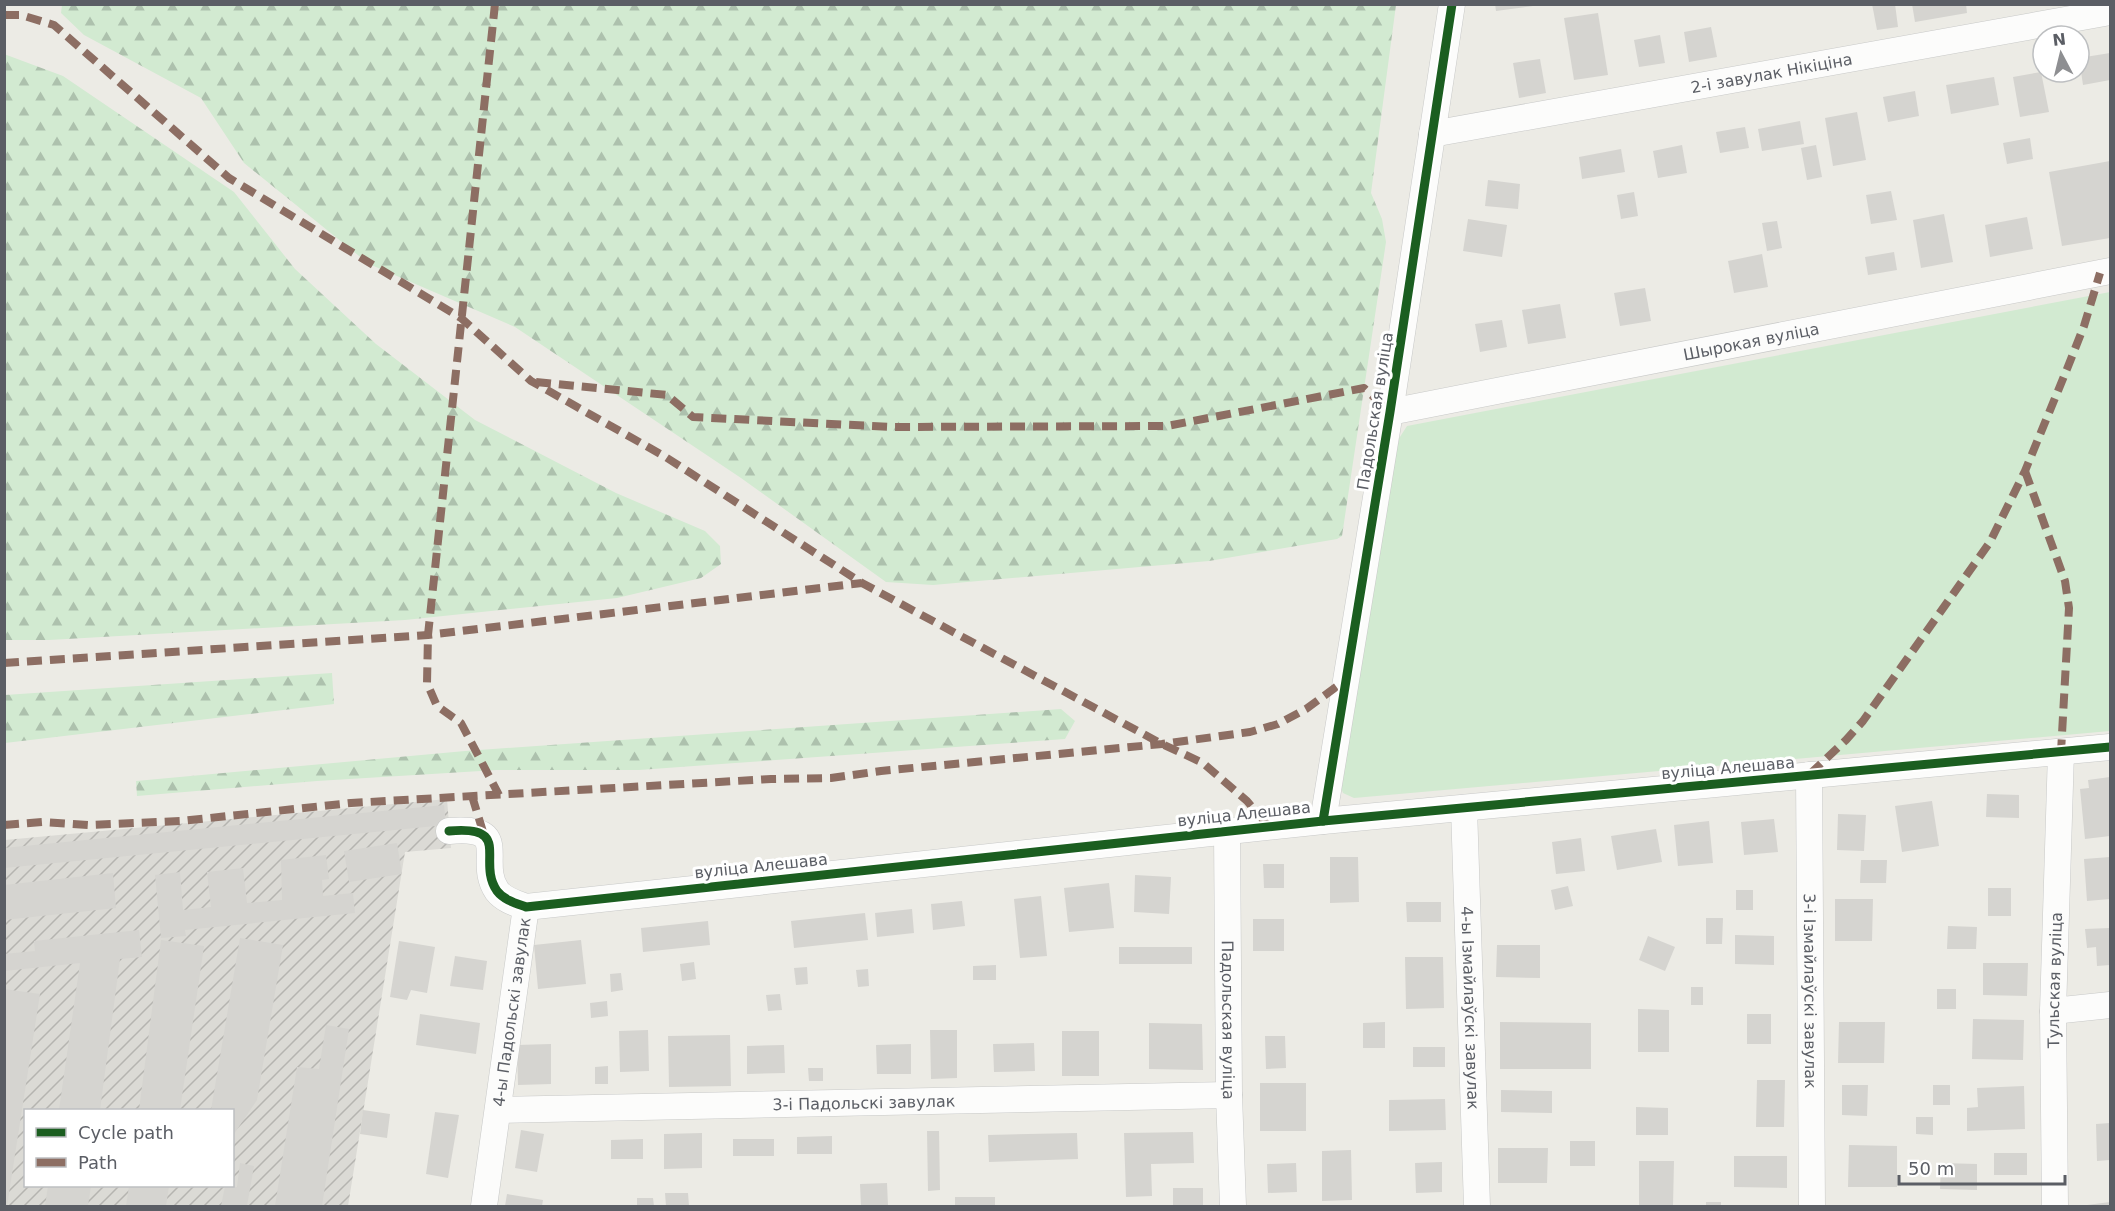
<svg xmlns="http://www.w3.org/2000/svg" width="2115" height="1211" font-family="'DejaVu Sans',sans-serif">
<style>
.industrial{fill:url(#industrial-furrows);fill-rule:evenodd}
.grass{fill:#d2ead1}
.forest{fill:url(#forest-firs)}
.building{fill:#d5d4d0}
.lines{fill:none;stroke-linecap:round;stroke-linejoin:round}
.street-casing{stroke:#c8c9c8;stroke-width:27}
.street{stroke:#fcfcfb;stroke-width:26}
.quiet{stroke:#8d6e63;stroke-width:8;stroke-dasharray:15 8;stroke-linecap:butt}
.cycleway-casing{stroke:#fff;stroke-width:13}
.cycleway{stroke:#1b5e20;stroke-width:9}
.labels{text-anchor:middle;dominant-baseline:central;stroke-width:6;stroke-linejoin:round;paint-order:stroke}
.street-label{font-size:16px;fill:#5b5e65;stroke:#fff}
</style>
<defs>
<pattern id="industrial-furrows" width="10" height="10" patternUnits="userSpaceOnUse" patternTransform="scale(1.5)"><rect width="10" height="10" fill="#dbdad5"/><path d="M-1 1l2-2M0 10L10 0M9 11l2-2" fill="none" stroke="#b5b4b0"/></pattern>
<pattern id="forest-firs" width="22" height="20" patternUnits="userSpaceOnUse" patternTransform="scale(1.5)"><rect width="22" height="20" fill="#d2ead1"/><path d="M5 1l3.5 6h-7zM16 11l3.5 6h-7z" fill="#adc1ad"/></pattern>
</defs>
<rect width="100%" height="100%" fill="#ecebe5"/>
<path class="industrial" d="M447 799 451 848 405 852 348 1206H5V840ZM26 1110H232V1186H26Z"/>
<polygon class="grass" points="2110,292 2110,731 1354,798 1343,793 1340,785 1398,440 1407,426"/>
<g class="forest">
<polygon points="62,5 1396,5 1371,193 1382,219 1386,242 1342,536 1337,539 1209,561 933,585 886,582 741,478 515,327 369,264 244,163 201,98 84,35 61,13"/>
<polygon points="4,54 63,76 234,192 295,269 376,344 475,420 616,493 705,531 720,546 721,564 701,578 617,598 405,620 49,640 5,640"/>
<polygon points="332,673 334,704 5,743 5,695"/>
<polygon points="1061,709 1075,721 1065,739 639,770 497,770 317,781 137,796 136,781 465,751"/>
</g>
<g class="building">
<polygon points="1495,4 1533,4 1533,6 1496,11"/>
<polygon points="1872,4 1895,4 1898,27 1877,30"/>
<polygon points="1912,4 1966,4 1967,13 1915,22"/>
<polygon points="1598,13 1608,75 1574,80 1564,18"/>
<polygon points="1711,27 1717,57 1689,62 1684,32"/>
<polygon points="1660,35 1665,63 1639,67 1634,40"/>
<polygon points="2110,53 2110,80 2083,85 2079,58"/>
<polygon points="1540,59 1546,93 1519,98 1513,63"/>
<polygon points="2041,72 2049,112 2020,117 2013,77"/>
<polygon points="1994,77 1999,105 1951,114 1946,85"/>
<polygon points="1915,91 1919,116 1888,122 1883,97"/>
<polygon points="1857,112 1866,160 1833,166 1825,118"/>
<polygon points="1800,121 1804,144 1762,151 1758,129"/>
<polygon points="1745,127 1749,148 1720,153 1716,132"/>
<polygon points="2030,138 2033,159 2007,164 2003,143"/>
<polygon points="1682,145 1687,173 1658,178 1653,151"/>
<polygon points="1816,145 1822,177 1807,180 1801,148"/>
<polygon points="1621,149 1625,172 1582,179 1579,157"/>
<polygon points="2110,161 2110,238 2062,246 2049,172"/>
<polygon points="1488,180 1520,184 1518,209 1485,206"/>
<polygon points="1891,191 1897,220 1871,224 1866,195"/>
<polygon points="1634,192 1638,216 1621,219 1617,195"/>
<polygon points="1944,214 1953,262 1921,268 1913,220"/>
<polygon points="2027,217 2033,249 1990,257 1985,225"/>
<polygon points="1468,219 1507,225 1502,257 1463,251"/>
<polygon points="1777,221 1782,248 1767,251 1762,223"/>
<polygon points="1894,252 1897,270 1868,275 1865,257"/>
<polygon points="1762,254 1768,287 1734,293 1728,261"/>
<polygon points="1645,288 1651,321 1620,326 1614,293"/>
<polygon points="1560,304 1566,338 1528,344 1522,310"/>
<polygon points="1502,320 1507,347 1480,352 1475,324"/>
<polygon points="2110,777 2110,836 2085,839 2080,789 2089,788 2088,780"/>
<polygon points="1987,794 2019,795 2019,818 1986,817"/>
<polygon points="1932,801 1939,846 1902,852 1895,806"/>
<polygon points="444,805 446,825 4,868 4,848"/>
<polygon points="1838,814 1866,815 1864,851 1837,850"/>
<polygon points="1774,819 1778,852 1744,855 1741,822"/>
<polygon points="1709,821 1713,863 1678,866 1674,825"/>
<polygon points="1656,829 1662,862 1617,870 1611,836"/>
<polygon points="1581,838 1585,871 1556,874 1552,842"/>
<polygon points="397,843 402,874 349,882 344,851"/>
<polygon points="326,855 329,879 322,880 323,896 353,893 355,913 185,930 186,936 161,938 155,875 180,872 183,910 211,907 207,872 243,868 247,903 282,900 281,860"/>
<polygon points="1330,857 1358,857 1359,902 1330,903"/>
<polygon points="2110,857 2110,899 2087,901 2084,859"/>
<polygon points="1861,860 1887,860 1886,883 1860,883"/>
<polygon points="1263,864 1284,864 1284,888 1264,888"/>
<polygon points="113,873 116,908 4,920 4,885"/>
<polygon points="1135,875 1171,877 1169,914 1134,912"/>
<polygon points="1109,883 1114,928 1069,932 1064,888"/>
<polygon points="1568,886 1573,906 1555,910 1551,890"/>
<rect x="1988" y="888" width="23" height="28"/>
<rect x="1736" y="890" width="17" height="20"/>
<polygon points="1041,896 1047,956 1020,958 1014,899"/>
<polygon points="1835,899 1873,899 1872,941 1835,941"/>
<polygon points="962,901 965,926 933,930 931,904"/>
<polygon points="1406,902 1441,902 1441,922 1407,922"/>
<polygon points="912,909 914,933 877,937 875,913"/>
<polygon points="865,913 868,940 794,948 791,921"/>
<polygon points="1706,918 1723,918 1722,944 1706,944"/>
<rect x="1253" y="919" width="31" height="32"/>
<polygon points="708,921 710,945 643,952 641,928"/>
<polygon points="1948,926 1977,927 1976,949 1947,949"/>
<polygon points="2110,928 2110,965 2097,966 2096,947 2087,948 2085,929"/>
<polygon points="139,930 142,957 120,959 100,1110 59,1110 80,963 4,971 4,954 35,951 34,941"/>
<polygon points="1735,935 1774,936 1774,965 1735,964"/>
<polygon points="1648,936 1675,947 1665,971 1639,960"/>
<polygon points="240,938 283,945 257,1100 232,1137 232,1110 211,1110"/>
<polygon points="161,940 204,946 180,1110 139,1110"/>
<polygon points="581,940 586,984 538,989 534,945"/>
<polygon points="399,941 435,947 427,993 411,990 407,1000 390,997"/>
<polygon points="1497,945 1540,945 1540,978 1496,977"/>
<rect x="1119" y="947" width="73" height="17"/>
<polygon points="455,956 487,961 483,990 450,986"/>
<polygon points="1405,957 1443,957 1444,1008 1406,1009"/>
<polygon points="694,962 696,979 682,981 680,964"/>
<polygon points="1983,963 2028,963 2027,996 1983,995"/>
<polygon points="996,965 996,980 973,980 973,966"/>
<polygon points="807,967 808,984 796,985 794,968"/>
<polygon points="868,969 869,986 858,987 856,970"/>
<polygon points="621,973 623,990 611,992 610,974"/>
<rect x="1691" y="987" width="12" height="18"/>
<polygon points="4,989 40,994 7,1206 4,1206"/>
<rect x="1937" y="989" width="19" height="20"/>
<polygon points="780,994 782,1010 768,1011 766,995"/>
<polygon points="607,1001 608,1016 591,1018 590,1003"/>
<polygon points="1638,1009 1669,1010 1669,1052 1638,1052"/>
<polygon points="420,1014 480,1023 476,1054 416,1045"/>
<rect x="1747" y="1014" width="24" height="30"/>
<polygon points="1973,1019 2024,1020 2023,1060 1972,1059"/>
<polygon points="1385,1022 1385,1048 1363,1048 1363,1023"/>
<polygon points="1500,1022 1591,1023 1591,1069 1500,1069"/>
<polygon points="1839,1022 1885,1022 1884,1063 1838,1063"/>
<polygon points="1149,1023 1202,1024 1203,1070 1149,1069"/>
<polygon points="326,1025 349,1029 322,1206 275,1206 297,1067 319,1069"/>
<polygon points="648,1030 649,1071 620,1072 619,1031"/>
<polygon points="930,1030 957,1030 957,1078 931,1079"/>
<rect x="1062" y="1031" width="37" height="45"/>
<polygon points="730,1035 731,1086 669,1087 668,1036"/>
<polygon points="1265,1036 1285,1036 1286,1068 1266,1069"/>
<polygon points="1034,1043 1035,1071 994,1072 993,1044"/>
<polygon points="551,1044 551,1084 518,1085 517,1045"/>
<polygon points="911,1044 911,1074 877,1074 876,1045"/>
<polygon points="784,1045 785,1073 747,1074 747,1046"/>
<rect x="1413" y="1047" width="32" height="20"/>
<polygon points="608,1066 608,1084 595,1084 595,1067"/>
<polygon points="808,1068 823,1068 823,1081 809,1081"/>
<polygon points="1757,1080 1785,1080 1784,1127 1756,1127"/>
<rect x="1260" y="1083" width="46" height="48"/>
<polygon points="1842,1085 1868,1085 1867,1116 1842,1115"/>
<rect x="1933" y="1085" width="17" height="20"/>
<polygon points="2024,1086 2025,1129 1967,1131 1967,1108 1978,1107 1977,1088"/>
<polygon points="1501,1090 1552,1091 1552,1113 1501,1112"/>
<polygon points="1445,1099 1446,1130 1389,1131 1389,1100"/>
<polygon points="1636,1107 1668,1108 1668,1135 1636,1135"/>
<polygon points="363,1110 390,1114 387,1138 360,1134"/>
<polygon points="435,1112 459,1115 448,1178 426,1174"/>
<polygon points="1916,1117 1933,1117 1933,1135 1916,1134"/>
<polygon points="2110,1123 2110,1160 2097,1161 2096,1124"/>
<polygon points="521,1130 544,1134 537,1172 515,1168"/>
<polygon points="927,1131 939,1131 940,1190 928,1191"/>
<polygon points="1193,1132 1194,1163 1151,1164 1152,1196 1126,1197 1124,1133"/>
<polygon points="702,1133 702,1168 664,1169 664,1134"/>
<polygon points="1077,1133 1078,1159 989,1162 988,1135"/>
<polygon points="832,1136 832,1154 797,1154 797,1137"/>
<polygon points="643,1139 643,1159 611,1159 611,1140"/>
<rect x="733" y="1139" width="41" height="17"/>
<rect x="1570" y="1141" width="25" height="25"/>
<polygon points="1849,1145 1897,1146 1897,1187 1848,1187"/>
<polygon points="1498,1148 1548,1148 1547,1183 1498,1183"/>
<polygon points="1351,1150 1352,1200 1322,1201 1322,1151"/>
<rect x="1994" y="1153" width="33" height="22"/>
<polygon points="1734,1156 1787,1156 1787,1188 1734,1187"/>
<polygon points="1639,1161 1674,1161 1673,1206 1639,1206"/>
<polygon points="1442,1162 1442,1192 1416,1193 1415,1163"/>
<polygon points="240,1163 254,1166 247,1206 221,1206 225,1186 237,1187"/>
<polygon points="1296,1163 1297,1192 1268,1193 1267,1164"/>
<polygon points="1941,1163 1977,1164 1977,1190 1940,1189"/>
<polygon points="887,1183 888,1206 861,1206 860,1184"/>
<polygon points="48,1186 91,1186 88,1206 45,1206"/>
<polygon points="129,1186 169,1186 166,1206 126,1206"/>
<rect x="1173" y="1188" width="30" height="18"/>
<polygon points="665,1193 688,1193 689,1206 666,1206"/>
<polygon points="507,1194 543,1200 542,1206 505,1206"/>
<rect x="955" y="1197" width="40" height="9"/>
<polygon points="637,1198 653,1198 654,1206 637,1206"/>
<rect x="1706" y="1202" width="15" height="4"/>
<polygon points="2110,1202 2110,1206 2087,1206 2087,1205"/>
</g>
<g class="lines">
<defs>
<g id="street">
<path id="s1" d="M1432 134 2110 12"/>
<path id="s2" d="M1390 412 2110 271"/>
<path id="s3" d="M1809 775 1812 1206"/>
<path id="s4" d="M1464 808 1477 1206"/>
<polyline points="1323,821 1390,412 1452,4"/>
<path d="M449 831C514 825 476 861 497 891 504 900 515 903 526 907L1323 821 2110 747"/>
<path id="s5" d="M1227 832 1229 1095 1233 1206"/>
<polyline points="2053,1011 2110,1005"/>
<path id="s6" d="M498 1110 1229 1095"/>
<path id="s7" d="M484 1206 526 907"/>
<path id="s8" d="M2055 1206 2053 1011 2061 752"/>
</g>
</defs>
<use href="#street" class="street-casing"/>
<use href="#street" class="street"/>
<g class="quiet">
<polyline points="495,4 428,635 427,683 437,706 461,723 499,795"/>
<polyline points="4,15 21,15 54,25 229,178 461,318 531,381 664,456 862,583 1162,744 1203,763 1247,801 1269,827"/>
<polyline points="536,382 667,395 693,417 892,427 1167,426 1364,388 1390,412"/>
<polyline points="2025,471 2065,581 2069,608 2061,752"/>
<polyline points="4,663 428,635 862,583"/>
<polyline points="1810,774 1846,740 1863,721 1990,542 2025,471 2067,369 2084,326 2100,273"/>
<polyline points="472,796 484,835"/>
<polyline points="4,825 43,822 88,825 181,821 351,803 771,779 831,778 881,771 1162,744 1250,732 1278,724 1306,709 1347,679"/>
</g>
<defs>
<g id="cycleway">
<polyline points="1323,821 1390,412 1452,4"/>
<path d="M449 831C514 825 476 861 497 891 504 900 515 903 526 907L1323 821 2110 747"/>
</g>
</defs>
<use href="#cycleway" class="cycleway-casing"/>
<use href="#cycleway" class="cycleway"/>
</g>
<g class="labels">
<g class="street-label">
<text stroke="none"><textPath href="#s1" startOffset="345">2-і завулак Нікіціна</textPath></text>
<text stroke="none"><textPath href="#s2" startOffset="368">Шырокая вуліца</textPath></text>
<text transform="translate(1375 411) rotate(-81)">Падольская вуліца</text>
<text transform="translate(1728 768) rotate(-5)">вуліца Алешава</text>
<text transform="translate(1244 814) rotate(-6)">вуліца Алешава</text>
<text transform="translate(761 866) rotate(-6)">вуліца Алешава</text>
<text stroke="none"><textPath href="#s8" startOffset="226">Тульская вуліца</textPath></text>
<text stroke="none"><textPath href="#s3" startOffset="216">3-і Ізмайлаўскі завулак</textPath></text>
<text stroke="none"><textPath href="#s4" startOffset="200">4-ы Ізмайлаўскі завулак</textPath></text>
<text stroke="none"><textPath href="#s7" startOffset="196">4-ы Падольскі завулак</textPath></text>
<text stroke="none"><textPath href="#s5" startOffset="188">Падольская вуліца</textPath></text>
<text stroke="none"><textPath href="#s6" startOffset="366">3-і Падольскі завулак</textPath></text>
</g>
</g>
<rect width="2115" height="1211" fill="none" stroke="#5b5e65" stroke-width="12"/>
<rect x="24" y="1109" width="210" height="78" fill="#ffffff" stroke="#bdbfc1" stroke-width="1.5"/>
<rect x="36" y="1128" width="30" height="9" fill="#1b5e20" stroke="#bdbfc1" stroke-width="1.5"/>
<text x="78" y="1139" font-size="18" fill="#5b5e65">Cycle path</text>
<rect x="36" y="1158" width="30" height="9" fill="#8d6e63" stroke="#bdbfc1" stroke-width="1.5"/>
<text x="78" y="1169" font-size="18" fill="#5b5e65">Path</text>
<g transform="translate(2061 54) rotate(353)"><circle r="28" fill="#ffffff" stroke="#bdbfc1" stroke-width="1.5"/>
<path d="M0-4.5L10 22L0 15L-10 22Z" fill="#8e8f92"/>
<text y="-9" font-size="16" font-weight="bold" text-anchor="middle" fill="#5b5e65">N</text>
</g>
<path d="M1899 1175v9h166v-9" fill="none" stroke="#5b5e65" stroke-width="3"/>
<text x="1908" y="1175" font-size="18" fill="#5b5e65" stroke="#ffffff" stroke-width="4.5" paint-order="stroke">50 m</text>
</svg>
